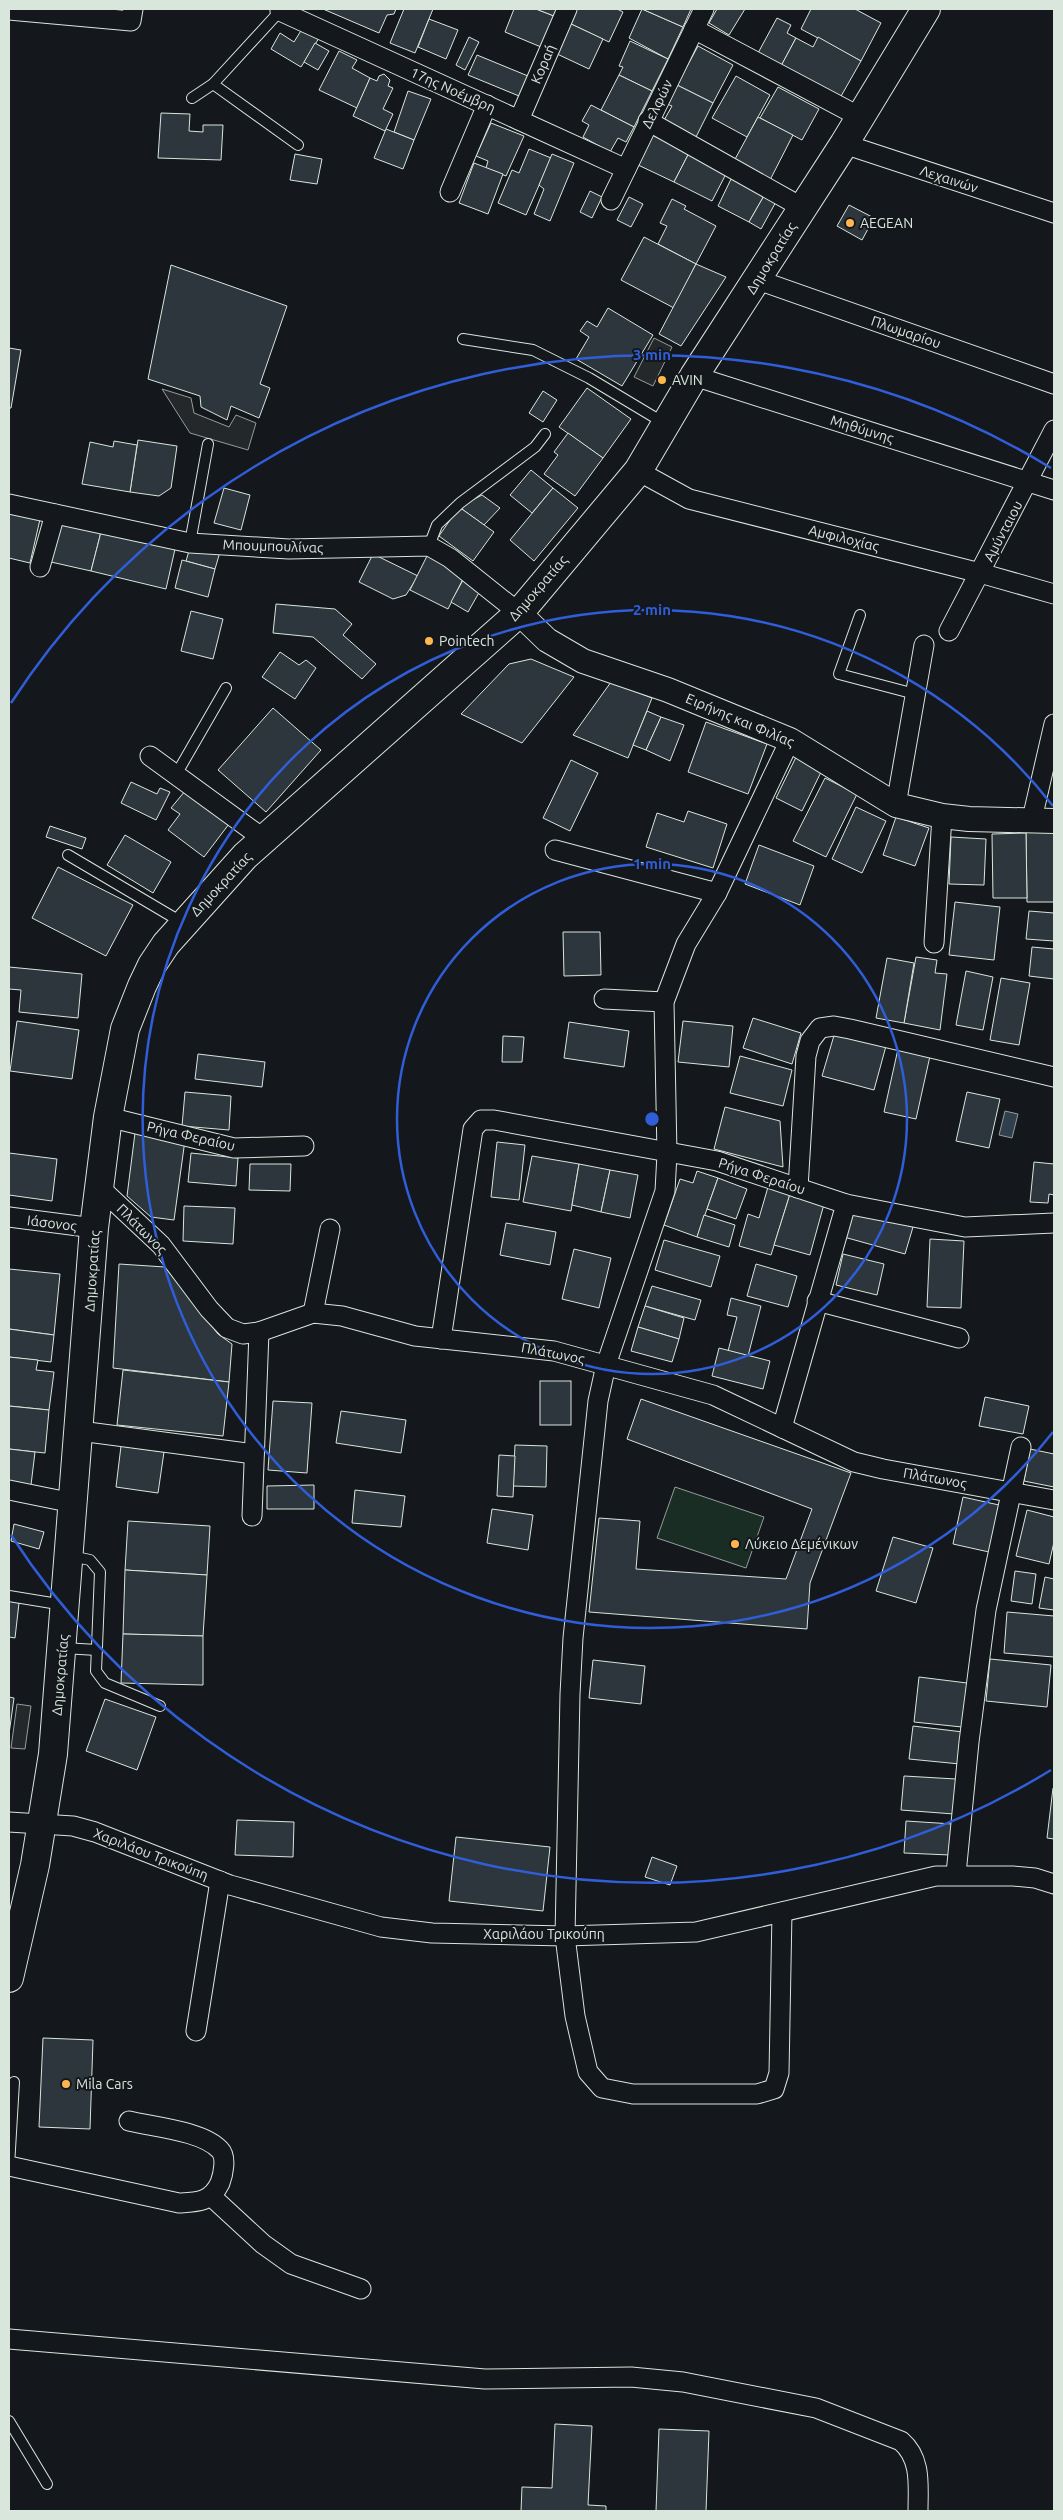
<svg xmlns="http://www.w3.org/2000/svg" width="1063" height="2520" font-family="Ubuntu,sans-serif">
<style>
.green{fill:#1a2d24;stroke:#939e99}
.parking{fill:#24282b;stroke:#939e99}
.water{fill:#2f3f4d;stroke:#939e99}
.building{fill:#2c363c;stroke:#d8e6dc}
.lines{fill:none;stroke-linecap:round;stroke-linejoin:round}
.service-casing{stroke:#d8e6dc;stroke-width:12}
.minor-casing{stroke:#d8e6dc;stroke-width:21}
.tertiary-casing{stroke:#d8e6dc;stroke-width:26}
.primary-casing{stroke:#d8e6dc;stroke-width:30}
.service{stroke:#14181c;stroke-width:10}
.minor{stroke:#14181c;stroke-width:19}
.tertiary{stroke:#14181c;stroke-width:24}
.primary{stroke:#14181c;stroke-width:28}
.ring{fill:none;stroke:#305dd8;stroke-width:2.5}
.poi-dot{fill:#ffb74d;stroke:#14181c;stroke-width:2}
.labels{text-anchor:middle;dominant-baseline:central;stroke-width:4;stroke-linejoin:round;paint-order:stroke}
.street-label{font-size:14px;fill:#d8e6dc;stroke:#14181c}
.poi-label{font-size:14px;fill:#d8e6dc;stroke:#14181c;text-anchor:start}
.centre{fill:#305dd8;stroke:#14181c;stroke-width:2.5}
.ring-label{font-size:15px;text-anchor:middle;font-weight:bold;fill:#305dd8;stroke:#14181c;stroke-width:4;stroke-linejoin:round;paint-order:stroke}
</style>
<rect width="100%" height="100%" fill="#14181c"/>
<polygon class="green" points="675,1487 764,1517 746,1568 657,1538"/>
<g class="parking">
<polygon points="654,338 672,347 653,386 634,377"/>
<polygon points="162,389 191,398 194,413 229,427 236,415 256,423 248,450 190,433"/>
<polygon points="17,1704 31,1706 25,1749 11,1748"/>
</g>
<polygon class="water" points="1005,1111 1018,1114 1012,1138 999,1135"/>
<g class="building">
<polygon points="323,9 396,9 394,14 387,15 379,33"/>
<polygon points="404,9 433,9 415,53 390,43"/>
<polygon points="514,9 536,9 554,16 541,47 505,32"/>
<polygon points="536,9 557,9 554,16"/>
<polygon points="576,9 617,9 623,12 609,42 569,23"/>
<polygon points="642,9 683,27 668,59 629,38"/>
<polygon points="642,9 691,9 683,27"/>
<polygon points="717,9 745,9 729,35 709,23"/>
<polygon points="811,9 855,9 881,23 861,61 801,29"/>
<polygon points="777,18 791,25 787,33 796,38 781,66 758,53"/>
<polygon points="429,19 458,30 446,59 418,47"/>
<polygon points="569,23 603,39 589,69 555,53"/>
<polygon points="302,29 319,38 301,67 271,49 280,33 294,42"/>
<polygon points="469,37 479,42 465,70 456,65"/>
<polygon points="818,37 861,61 840,98 781,66 796,38 813,47"/>
<polygon points="630,41 668,59 652,91 619,75 623,67 619,66"/>
<polygon points="315,43 329,51 318,70 304,62"/>
<polygon points="698,46 733,65 713,103 677,85"/>
<polygon points="339,51 357,60 352,68 370,78 357,108 319,90"/>
<polygon points="477,55 528,76 519,96 468,75"/>
<polygon points="384,74 390,80 388,86 393,88 383,109 393,114 385,131 353,116 370,78 377,81 379,76"/>
<polygon points="619,75 652,91 634,127 601,110"/>
<polygon points="736,76 770,95 747,137 712,118"/>
<polygon points="677,85 713,103 695,139 663,122 672,106 667,104"/>
<polygon points="778,87 819,109 802,140 760,118"/>
<polygon points="408,91 431,99 414,140 394,132"/>
<polygon points="591,105 634,127 626,142 618,138 610,152 583,137 589,125 582,121"/>
<polygon points="161,113 190,114 189,131 203,132 203,125 223,125 221,160 158,158"/>
<polygon points="758,117 793,135 770,180 734,161"/>
<polygon points="491,123 524,136 506,176 486,168 488,161 476,156"/>
<polygon points="386,129 414,140 403,169 374,158"/>
<polygon points="650,134 689,153 674,182 636,164"/>
<polygon points="529,149 551,158 526,215 498,203 512,170 519,173"/>
<polygon points="689,153 727,172 712,201 674,182"/>
<polygon points="295,154 322,159 317,184 290,180"/>
<polygon points="552,154 574,163 550,221 534,214 544,189 539,185"/>
<polygon points="474,163 503,174 488,214 459,203"/>
<polygon points="732,177 765,194 749,222 718,206"/>
<polygon points="590,191 602,197 592,218 580,212"/>
<polygon points="765,194 777,200 761,229 749,222"/>
<polygon points="629,197 643,204 631,227 617,220"/>
<polygon points="672,199 686,206 684,209 716,226 696,264 658,244 667,226 660,223"/>
<polygon points="849,205 874,218 862,240 837,226"/>
<polygon points="644,237 696,264 674,308 621,280"/>
<polygon points="696,264 726,277 681,346 659,334"/>
<polygon points="171,265 287,306 260,384 270,388 259,418 231,406 227,420 201,407 200,396 148,379"/>
<polygon points="608,308 653,335 622,386 576,359 589,337 580,331 587,321 597,327"/>
<polygon points="9,348 21,350 11,408 9,408"/>
<polygon points="587,388 631,419 603,458 559,427"/>
<polygon points="543,391 557,400 543,422 529,413"/>
<polygon points="568,433 603,458 575,496 544,474 558,455 554,452"/>
<polygon points="138,440 177,446 171,488 159,496 130,492"/>
<polygon points="114,441 137,445 130,492 82,484 90,442 113,447"/>
<polygon points="531,470 553,488 532,513 510,495"/>
<polygon points="224,488 250,495 241,530 214,523"/>
<polygon points="553,488 578,508 534,561 510,540"/>
<polygon points="482,495 500,508 484,525 459,507"/>
<polygon points="9,507 41,515 30,563 9,558"/>
<polygon points="459,507 494,532 473,561 439,536"/>
<polygon points="61,517 101,532 91,571 51,562"/>
<polygon points="101,532 175,549 166,589 91,571"/>
<polygon points="191,544 220,552 215,569 186,561"/>
<polygon points="373,554 418,576 406,595 393,599 359,582"/>
<polygon points="428,554 466,573 448,609 410,590"/>
<polygon points="182,560 215,569 208,597 175,588"/>
<polygon points="463,580 481,589 468,612 451,602"/>
<polygon points="276,604 335,609 352,624 343,635 376,664 362,679 313,637 273,633"/>
<polygon points="191,611 223,619 213,659 181,651"/>
<polygon points="280,652 299,665 306,660 316,668 295,699 262,677"/>
<polygon points="531,659 574,677 522,743 461,714 509,664"/>
<polygon points="611,682 652,698 628,758 573,735"/>
<polygon points="273,708 321,750 266,812 218,770"/>
<polygon points="647,711 661,717 646,750 633,745"/>
<polygon points="661,717 684,725 670,761 646,750"/>
<polygon points="706,722 767,744 748,794 688,772"/>
<polygon points="798,753 824,766 802,811 776,798"/>
<polygon points="571,760 598,773 570,831 543,818"/>
<polygon points="825,778 857,794 826,857 793,841"/>
<polygon points="131,782 157,794 160,788 170,792 156,820 121,803"/>
<polygon points="185,791 229,824 204,857 168,830 180,814 171,808"/>
<polygon points="856,807 886,821 862,873 832,859"/>
<polygon points="688,811 727,824 713,868 646,847 657,813 684,822"/>
<polygon points="896,817 929,828 915,866 883,855"/>
<polygon points="50,826 86,838 82,849 46,837"/>
<polygon points="1026,831 1054,831 1054,902 1027,902"/>
<polygon points="1026,833 1027,898 993,898 992,834"/>
<polygon points="125,835 171,862 153,893 107,865"/>
<polygon points="951,837 986,839 984,885 949,884"/>
<polygon points="759,845 814,866 800,905 745,884"/>
<polygon points="58,867 133,905 106,956 32,918"/>
<polygon points="955,902 1000,907 994,960 949,955"/>
<polygon points="1029,911 1054,913 1054,941 1026,939"/>
<polygon points="563,932 600,932 601,975 564,976"/>
<polygon points="1032,947 1054,949 1054,979 1029,976"/>
<polygon points="916,957 937,960 935,973 947,974 940,1030 904,1023"/>
<polygon points="887,958 914,963 904,1023 876,1018"/>
<polygon points="9,967 82,974 78,1018 19,1012 21,990 9,989"/>
<polygon points="966,971 993,977 983,1030 956,1025"/>
<polygon points="1001,978 1030,983 1019,1045 990,1040"/>
<polygon points="753,1018 801,1033 792,1064 743,1048"/>
<polygon points="17,1021 79,1030 72,1079 10,1071"/>
<polygon points="683,1021 733,1026 729,1067 678,1062"/>
<polygon points="569,1022 629,1031 624,1067 564,1058"/>
<polygon points="835,1032 886,1046 874,1090 822,1076"/>
<polygon points="503,1036 524,1037 522,1062 502,1062"/>
<polygon points="898,1049 930,1056 916,1119 884,1112"/>
<polygon points="198,1054 265,1062 262,1087 195,1079"/>
<polygon points="740,1056 792,1070 783,1106 730,1093"/>
<polygon points="185,1092 231,1096 229,1130 182,1126"/>
<polygon points="967,1092 1000,1099 989,1148 956,1141"/>
<polygon points="725,1107 780,1121 783,1167 714,1149"/>
<polygon points="135,1133 185,1140 174,1220 151,1217 127,1196"/>
<polygon points="497,1142 525,1145 519,1200 491,1197"/>
<polygon points="9,1153 57,1159 52,1201 9,1195"/>
<polygon points="191,1153 238,1158 236,1186 188,1182"/>
<polygon points="532,1156 579,1164 571,1211 523,1202"/>
<polygon points="1034,1162 1054,1164 1054,1195 1049,1194 1048,1203 1030,1202"/>
<polygon points="250,1164 291,1164 290,1191 249,1190"/>
<polygon points="579,1164 610,1170 601,1212 572,1205"/>
<polygon points="610,1170 638,1175 630,1218 601,1212"/>
<polygon points="697,1171 718,1178 697,1237 664,1225 680,1179 693,1183"/>
<polygon points="718,1178 747,1189 736,1219 707,1209"/>
<polygon points="768,1187 790,1194 771,1255 739,1246 748,1214 759,1218"/>
<polygon points="790,1194 824,1204 810,1255 774,1245"/>
<polygon points="184,1206 235,1208 233,1244 183,1241"/>
<polygon points="851,1210 913,1227 905,1254 844,1237"/>
<polygon points="704,1215 735,1225 729,1247 697,1237"/>
<polygon points="506,1223 556,1232 550,1265 500,1255"/>
<polygon points="930,1239 964,1241 961,1308 927,1307"/>
<polygon points="664,1240 720,1256 711,1287 655,1270"/>
<polygon points="574,1249 611,1258 599,1308 562,1299"/>
<polygon points="843,1254 884,1264 877,1295 836,1285"/>
<polygon points="119,1264 165,1267 218,1334 232,1344 229,1382 113,1368"/>
<polygon points="756,1264 797,1276 788,1307 747,1296"/>
<polygon points="9,1269 60,1274 54,1335 9,1329"/>
<polygon points="652,1286 701,1300 695,1320 645,1306"/>
<polygon points="731,1298 761,1306 748,1356 728,1351 737,1317 727,1315"/>
<polygon points="645,1306 684,1318 679,1339 638,1327"/>
<polygon points="638,1327 679,1339 672,1362 631,1351"/>
<polygon points="9,1329 54,1335 51,1362 9,1357"/>
<polygon points="719,1348 770,1361 763,1389 712,1376"/>
<polygon points="9,1357 38,1360 36,1370 54,1372 49,1410 9,1406"/>
<polygon points="123,1370 229,1382 223,1436 117,1425"/>
<rect x="540" y="1381" width="31" height="44"/>
<polygon points="985,1397 1029,1406 1023,1434 979,1426"/>
<polygon points="641,1399 851,1473 810,1583 807,1629 589,1612 599,1518 640,1521 636,1569 786,1579 812,1509 627,1439"/>
<polygon points="273,1401 312,1403 307,1473 268,1470"/>
<polygon points="9,1406 49,1410 45,1453 9,1449"/>
<polygon points="341,1411 406,1420 401,1453 336,1443"/>
<polygon points="515,1445 547,1446 546,1487 513,1486"/>
<polygon points="121,1446 164,1452 158,1493 116,1487"/>
<polygon points="9,1449 35,1452 31,1485 9,1482"/>
<polygon points="1030,1449 1054,1454 1054,1487 1024,1481"/>
<polygon points="499,1455 515,1456 513,1497 497,1496"/>
<polygon points="314,1485 314,1509 267,1509 267,1486"/>
<polygon points="355,1490 405,1496 401,1527 352,1523"/>
<polygon points="963,1497 999,1505 989,1552 953,1544"/>
<polygon points="492,1509 533,1515 528,1550 487,1543"/>
<polygon points="1027,1510 1054,1517 1054,1542 1049,1564 1016,1556"/>
<polygon points="128,1521 210,1526 207,1575 125,1570"/>
<polygon points="14,1524 44,1532 39,1549 11,1541"/>
<polygon points="893,1537 933,1548 916,1603 876,1591"/>
<polygon points="125,1570 207,1575 203,1636 123,1634"/>
<polygon points="1015,1571 1036,1574 1032,1604 1011,1601"/>
<polygon points="1045,1577 1054,1579 1054,1610 1039,1608"/>
<polygon points="9,1601 19,1603 15,1638 9,1637"/>
<polygon points="1007,1612 1054,1616 1054,1657 1004,1653"/>
<polygon points="123,1634 203,1636 203,1685 121,1683"/>
<polygon points="990,1659 1051,1665 1047,1707 986,1701"/>
<polygon points="593,1660 645,1666 641,1704 589,1698"/>
<polygon points="919,1677 967,1683 962,1727 914,1722"/>
<polygon points="9,1697 14,1698 9,1734"/>
<polygon points="105,1699 156,1717 137,1770 86,1751"/>
<polygon points="913,1726 963,1732 960,1764 909,1759"/>
<polygon points="904,1776 956,1779 954,1814 901,1810"/>
<polygon points="1053,1788 1054,1788 1054,1839 1047,1838"/>
<polygon points="237,1820 294,1822 293,1857 235,1855"/>
<polygon points="906,1821 953,1824 950,1855 904,1853"/>
<polygon points="456,1837 550,1847 543,1911 449,1901"/>
<polygon points="652,1857 677,1866 670,1885 645,1877"/>
<polygon points="43,2038 93,2040 90,2129 39,2127"/>
<polygon points="555,2424 592,2426 588,2505 606,2506 606,2511 521,2511 522,2487 552,2488"/>
<polygon points="659,2429 709,2431 706,2511 656,2511"/>
</g>
<g class="lines">
<defs>
<g id="service">
<polyline points="213,84 298,145"/>
<polyline points="192,98 213,84 280,11"/>
<polyline points="463,339 533,350 589,378 664,423"/>
<polyline points="190,543 208,444"/>
<polyline points="429,546 437,525 460,503 535,447 545,434"/>
<polyline points="860,615 839,674 915,694"/>
<polyline points="177,773 226,688"/>
<polyline points="68,855 183,923"/>
<polyline points="71,1556 90,1560 100,1572 96,1671 105,1683 160,1706"/>
<polyline points="9,1596 64,1605"/>
<polyline points="63,1648 97,1650"/>
<polyline points="9,2166 14,2082"/>
<polyline points="9,2421 47,2484"/>
</g>
<g id="minor">
<polyline points="9,10 131,21 133,9"/>
<polyline points="280,11 626,169"/>
<polyline points="694,29 860,117"/>
<polyline points="519,120 567,9"/>
<polyline points="648,121 803,208"/>
<polyline points="844,144 1054,213"/>
<polyline points="450,192 487,105"/>
<polyline points="611,200 704,9"/>
<polyline points="758,280 1054,384"/>
<polyline points="694,376 1054,490"/>
<polyline points="638,471 689,499 980,573 1054,594"/>
<polyline points="9,504 190,543 289,549 429,546 450,558 519,613"/>
<polyline points="40,567 55,514"/>
<polyline points="949,631 1054,430"/>
<polyline points="150,756 264,839"/>
<polyline points="896,805 924,645"/>
<polyline points="1032,819 1054,724"/>
<polyline points="555,850 717,893"/>
<polyline points="934,943 942,816"/>
<polyline points="604,999 664,1002"/>
<polyline points="108,1117 234,1148 304,1146"/>
<polyline points="98,1186 161,1245 209,1309 227,1328 243,1334 259,1332 313,1313 342,1316 415,1336 554,1351 713,1395 854,1462 883,1469 1054,1500"/>
<polyline points="798,1188 806,1056 810,1041 820,1028 834,1026 850,1029 1054,1077"/>
<polyline points="9,1217 94,1228"/>
<polyline points="817,1301 959,1338"/>
<polyline points="313,1313 330,1229"/>
<polyline points="441,1339 473,1129 481,1120 494,1120 717,1161 846,1204 965,1227 1054,1223"/>
<polyline points="782,1428 846,1204"/>
<polyline points="80,1431 254,1454"/>
<polyline points="9,1490 73,1503"/>
<polyline points="252,1516 259,1332"/>
<polyline points="9,1822 73,1826 95,1832 230,1885 381,1927 432,1933 565,1936 696,1932 936,1876 1013,1876 1035,1878 1054,1884"/>
<polyline points="956,1874 969,1742 986,1610 1021,1447"/>
<polyline points="782,1912 779,2073 774,2089 757,2094 633,2094 602,2088 588,2072 575,2016 565,1936 570,1694 573,1638 598,1401 606,1365 665,1191 667,1154 664,1002 686,944 717,893 790,740"/>
<polyline points="196,2031 220,1881"/>
<path d="M9 2166 179 2203C198 2202 211 2202 220 2183 223 2175 227 2157 220 2150 203 2131 154 2127 129 2121"/>
<polyline points="212,2197 263,2244 291,2264 361,2289"/>
<path d="M9 2339 485 2379 631 2377 683 2382 816 2408 901 2441C922 2459 918 2486 918 2511"/>
</g>
<polyline id="tertiary" points="519,613 547,640 583,661 668,690 790,740 896,805 942,816 969,819 1054,821"/>
<polyline id="primary" points="9,1978 35,1865 53,1754 94,1228 108,1117 125,1029 142,986 152,965 166,944 245,856 519,613 638,471 694,376 844,144 926,9"/>
</defs>
<use href="#service" class="service-casing"/>
<use href="#minor" class="minor-casing"/>
<use href="#tertiary" class="tertiary-casing"/>
<use href="#primary" class="primary-casing"/>
<use href="#service" class="service"/>
<use href="#minor" class="minor"/>
<use href="#tertiary" class="tertiary"/>
<use href="#primary" class="primary"/>
</g>
<g class="ring">
<circle cx="652" cy="1119" r="255"/>
<path d="M1053 1432A509 509 0 1 1 1053 806"/>
<path d="M1051 1770A764 764 0 0 1 11 1535M11 703A764 764 0 0 1 1051 468"/>
</g>
<g class="poi-dot">
<circle cx="850" cy="223" r="5"/>
<circle cx="662" cy="380" r="5"/>
<circle cx="429" cy="641" r="5"/>
<circle cx="735" cy="1544" r="5"/>
<circle cx="66" cy="2084" r="5"/>
</g>
<g class="labels">
<g class="street-label">
<text transform="translate(543 64) rotate(-67)">Κοραή</text>
<text transform="translate(453 90) rotate(24)">17ης Νοέμβρη</text>
<text transform="translate(657 104) rotate(-64)">Δελφών</text>
<text transform="translate(949 179) rotate(18)">Λεχαινών</text>
<text transform="translate(771 258) rotate(-58)">Δημοκρατίας</text>
<text transform="translate(906 332) rotate(19)">Πλωμαρίου</text>
<text transform="translate(862 429) rotate(17)">Μηθύμνης</text>
<text transform="translate(1003 531) rotate(-62)">Αμύνταιου</text>
<text transform="translate(844 538) rotate(14)">Αμφιλοχίας</text>
<text transform="translate(273 546) rotate(2)">Μπουμπουλίνας</text>
<text transform="translate(538 588) rotate(-49)">Δημοκρατίας</text>
<text transform="translate(740 720) rotate(23)">Ειρήνης και Φιλίας</text>
<text transform="translate(221 884) rotate(-47)">Δημοκρατίας</text>
<text transform="translate(191 1136) rotate(13)">Ρήγα Φεραίου</text>
<text transform="translate(762 1176) rotate(18)">Ρήγα Φεραίου</text>
<text transform="translate(52 1223) rotate(7)">Ιάσονος</text>
<text transform="translate(142 1229) rotate(45)">Πλάτωνος</text>
<text transform="translate(92 1271) rotate(-86)">Δημοκρατίας</text>
<text transform="translate(553 1353) rotate(11)">Πλάτωνος</text>
<text transform="translate(935 1478) rotate(10)">Πλάτωνος</text>
<text transform="translate(60 1675) rotate(-85)">Δημοκρατίας</text>
<text transform="translate(151 1854) rotate(21)">Χαριλάου Τρικούπη</text>
<text x="544" y="1934">Χαριλάου Τρικούπη</text>
</g>
<g class="poi-label">
<text x="860" y="223">AEGEAN</text>
<text x="672" y="380">AVIN</text>
<text x="439" y="641">Pointech</text>
<text x="745" y="1544">Λύκειο Δεμένικων</text>
<text x="76" y="2084">Mila Cars</text>
</g>
</g>
<circle cx="652" cy="1119" r="8" class="centre"/>
<g class="ring-label">
<text x="652" y="360">3 min</text>
<text x="652" y="615">2 min</text>
<text x="652" y="869">1 min</text>
</g>
<rect width="1063" height="2520" fill="none" stroke="#d8e6dc" stroke-width="20"/>
</svg>
